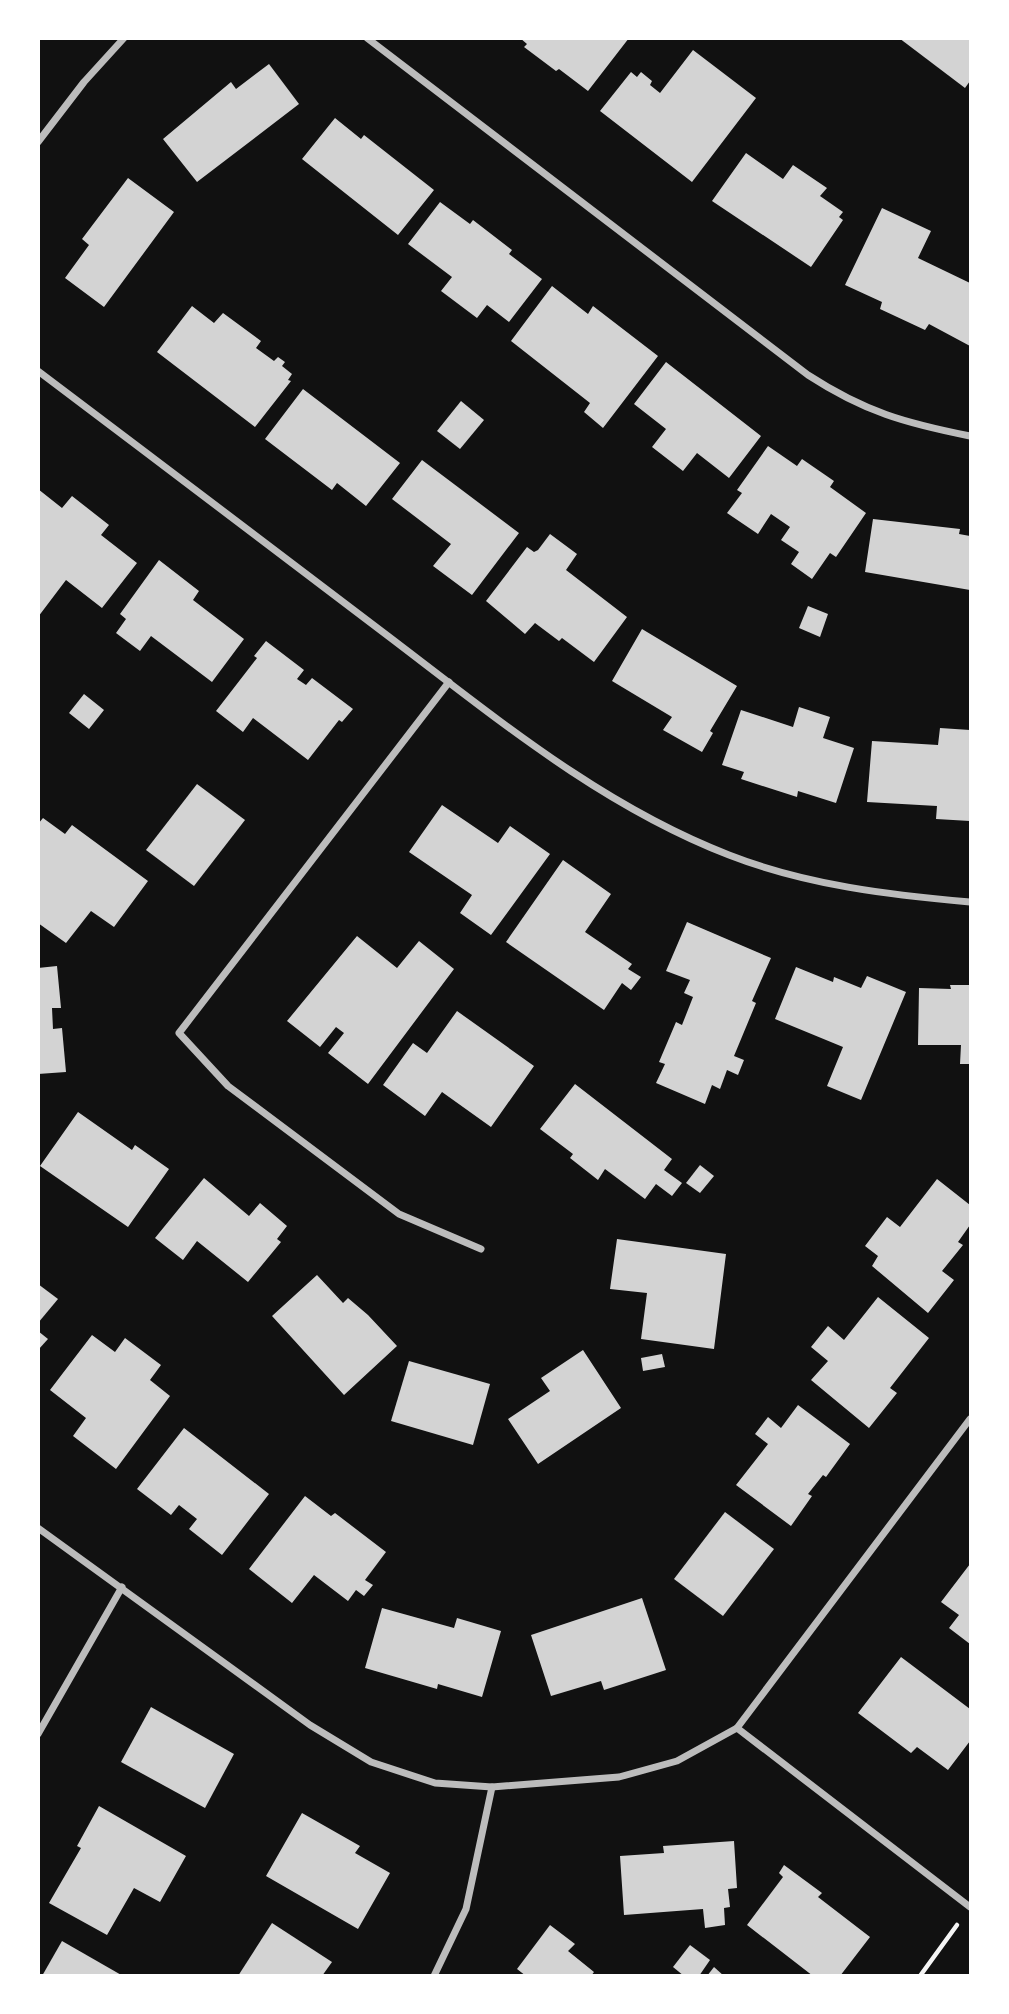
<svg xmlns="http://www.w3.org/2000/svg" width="1009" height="2014" font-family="Arial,sans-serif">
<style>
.building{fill:#d3d3d3}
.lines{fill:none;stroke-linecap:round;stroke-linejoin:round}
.path{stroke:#f5f5f5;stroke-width:4.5}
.minor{stroke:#bcbcbc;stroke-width:7}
</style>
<rect width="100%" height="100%" fill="#111"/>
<g class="building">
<polygon points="520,38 629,38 588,91 559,69 556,71 524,47 527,44"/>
<polygon points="899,38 970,38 970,81 965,88"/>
<polygon points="693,50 756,98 692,182 600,111 631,72 637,77 641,72 652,81 650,85 660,93"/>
<polygon points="269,64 299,104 197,182 163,139 231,82 236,89"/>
<polygon points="335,118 361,139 364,135 434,190 398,235 302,159"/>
<polygon points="746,153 783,179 793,165 827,188 820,196 843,212 839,217 843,220 811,267 712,201"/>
<polygon points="128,178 174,212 104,307 65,278 89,245 82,239"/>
<polygon points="440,202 470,224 473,220 512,250 509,254 542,279 509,322 487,305 477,318 441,291 452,277 408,244"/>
<polygon points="882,208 931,231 918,258 970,283 970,346 929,324 925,330 880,309 882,302 845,285"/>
<polygon points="552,286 588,314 593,306 658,356 603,428 584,412 590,403 511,341"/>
<polygon points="192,306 214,323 223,313 261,341 256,348 274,361 278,357 285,362 282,366 292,374 288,380 291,381 255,427 157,352"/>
<polygon points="666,362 761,436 729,478 697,453 683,471 652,447 666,429 634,404"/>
<polygon points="303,389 400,463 366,506 337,483 332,490 265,439"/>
<polygon points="461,401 484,420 460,449 437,431"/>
<polygon points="768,446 797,466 802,459 834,481 830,487 866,513 836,557 830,553 812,579 791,564 799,552 781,540 790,527 771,514 758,534 727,513 742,493 737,490"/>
<polygon points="422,460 519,533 472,595 433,566 451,544 392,499"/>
<polygon points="38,489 62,508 72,496 109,525 101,535 137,563 102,608 66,580 38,617"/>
<polygon points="873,519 960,529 959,534 970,536 970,590 865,572"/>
<polygon points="550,534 577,554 566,570 627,617 594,662 562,638 559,641 535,623 525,634 486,601 527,547 534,552 538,550"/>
<polygon points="159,560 199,591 193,600 244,639 212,682 151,636 140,651 116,633 126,619 120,614"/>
<polygon points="808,606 828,614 820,637 799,628"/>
<polygon points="642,629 737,686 710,731 713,733 702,752 663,730 672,717 612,681"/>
<polygon points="266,641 304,670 297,679 306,685 312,678 353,709 342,722 339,720 308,760 253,718 243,732 216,711 257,658 254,656"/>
<polygon points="84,694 104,710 89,729 69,713"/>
<polygon points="799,707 830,717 823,738 854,748 836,803 798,791 797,797 741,779 744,772 722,765 741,710 793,727"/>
<polygon points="940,728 970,730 970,821 936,819 937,806 867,802 872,741 938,745"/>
<polygon points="197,784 245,820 194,886 146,850"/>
<polygon points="442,805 498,843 510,826 550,854 491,935 460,913 472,895 409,852"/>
<polygon points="43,818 65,834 72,825 148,881 114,927 91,911 66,943 38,923 38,824"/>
<polygon points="563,860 611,894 585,932 632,964 628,969 641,977 631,990 622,983 604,1010 506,942"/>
<polygon points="687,922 771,958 752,1001 756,1003 734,1056 744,1060 738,1075 727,1070 720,1089 712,1085 705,1104 656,1083 665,1064 659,1062 676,1022 682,1025 693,997 684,993 690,980 666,971"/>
<polygon points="357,936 397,968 419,941 454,969 368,1084 328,1053 344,1033 336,1027 320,1047 287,1021"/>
<polygon points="57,966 61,1008 52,1008 53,1029 62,1028 66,1072 38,1074 38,968"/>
<polygon points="796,967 833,982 834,977 861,988 867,976 906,992 861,1100 827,1086 843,1047 775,1019"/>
<polygon points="950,985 970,985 970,1064 960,1064 961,1045 918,1045 919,988 951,989"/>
<polygon points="457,1011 534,1066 491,1127 442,1092 425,1116 383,1085 413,1043 427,1053"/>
<polygon points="575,1084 672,1159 664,1170 682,1183 672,1196 656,1184 645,1199 605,1169 598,1180 570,1158 573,1154 540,1129"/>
<polygon points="78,1112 132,1150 135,1145 169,1169 128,1227 40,1166"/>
<polygon points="700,1165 714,1176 700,1193 686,1183"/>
<polygon points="204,1178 249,1216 260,1203 287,1226 277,1239 281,1242 248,1282 197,1241 183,1260 155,1238"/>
<polygon points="937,1179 970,1205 970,1225 958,1242 963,1245 942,1271 954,1280 928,1313 872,1266 878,1256 865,1246 887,1217 900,1227"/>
<polygon points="617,1239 726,1254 714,1349 641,1339 647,1293 610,1289"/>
<polygon points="317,1275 343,1303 348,1298 368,1315 397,1346 344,1395 272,1316"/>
<polygon points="38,1284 58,1299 38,1323"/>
<polygon points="878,1297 929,1338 890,1388 897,1393 869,1428 811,1380 828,1361 811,1347 828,1326 844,1340"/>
<polygon points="38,1331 48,1339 38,1350"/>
<polygon points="92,1335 115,1352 125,1338 161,1365 150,1380 170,1396 116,1469 73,1436 86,1418 50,1390"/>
<polygon points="583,1350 621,1408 538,1464 508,1419 550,1391 541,1378"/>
<polygon points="662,1354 665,1367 643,1371 641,1358"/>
<polygon points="409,1361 490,1384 473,1445 391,1421"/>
<polygon points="798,1405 850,1444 826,1477 823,1475 808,1494 812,1496 791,1526 736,1485 768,1444 755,1434 768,1417 781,1428"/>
<polygon points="184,1428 269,1494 222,1555 189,1529 197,1519 179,1505 171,1515 137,1489"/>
<polygon points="305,1496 331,1516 335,1513 386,1552 365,1580 373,1585 364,1596 356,1590 348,1601 314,1575 292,1603 249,1569"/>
<polygon points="725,1512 774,1549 723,1616 674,1579"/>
<polygon points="970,1564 970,1644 949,1628 959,1615 941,1602"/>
<polygon points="642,1598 666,1670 604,1690 601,1681 551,1696 531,1635"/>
<polygon points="382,1608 454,1628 457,1618 501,1631 482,1697 438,1684 437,1689 365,1668"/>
<polygon points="901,1657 970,1709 970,1741 948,1770 917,1747 911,1753 858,1713"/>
<polygon points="151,1707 234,1754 205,1808 121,1762"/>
<polygon points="99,1806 186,1856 160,1902 134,1888 107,1935 49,1903 81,1848 77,1846"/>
<polygon points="302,1813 360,1846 355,1853 390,1873 358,1929 266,1876"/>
<polygon points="734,1841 737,1888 728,1889 730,1907 724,1908 725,1925 705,1928 703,1909 624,1915 620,1856 664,1853 663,1846"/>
<polygon points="784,1865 822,1893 818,1897 870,1937 840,1976 813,1976 747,1925 783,1877 779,1873"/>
<polygon points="272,1923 332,1962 322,1976 238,1976"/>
<polygon points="550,1925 575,1944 568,1951 594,1972 591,1976 526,1976 517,1969"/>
<polygon points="62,1941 123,1976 42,1976"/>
<polygon points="690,1945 710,1960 699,1976 684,1976 673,1967"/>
<polygon points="714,1967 724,1976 707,1976"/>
</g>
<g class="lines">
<polyline class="path" points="920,1976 957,1925"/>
<g class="minor">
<path d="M367 38 808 375C865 412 905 423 970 436"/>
<polyline points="38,142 84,82 124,38"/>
<path d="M38 371C155 459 272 548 388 636 496 718 602 806 729 855 806 885 889 895 970 902"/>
<polyline points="449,682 179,1033 228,1086 399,1214 481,1249"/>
<polyline points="38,1528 310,1725 371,1762 435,1783 492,1787 619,1777 677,1761 737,1728 970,1907"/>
<polyline points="737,1728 970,1419"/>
<polyline points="38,1734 122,1587"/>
<polyline points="434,1976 466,1909 492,1787"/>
</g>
</g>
<rect width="1009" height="2014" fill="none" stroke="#ffffff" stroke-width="80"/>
</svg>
